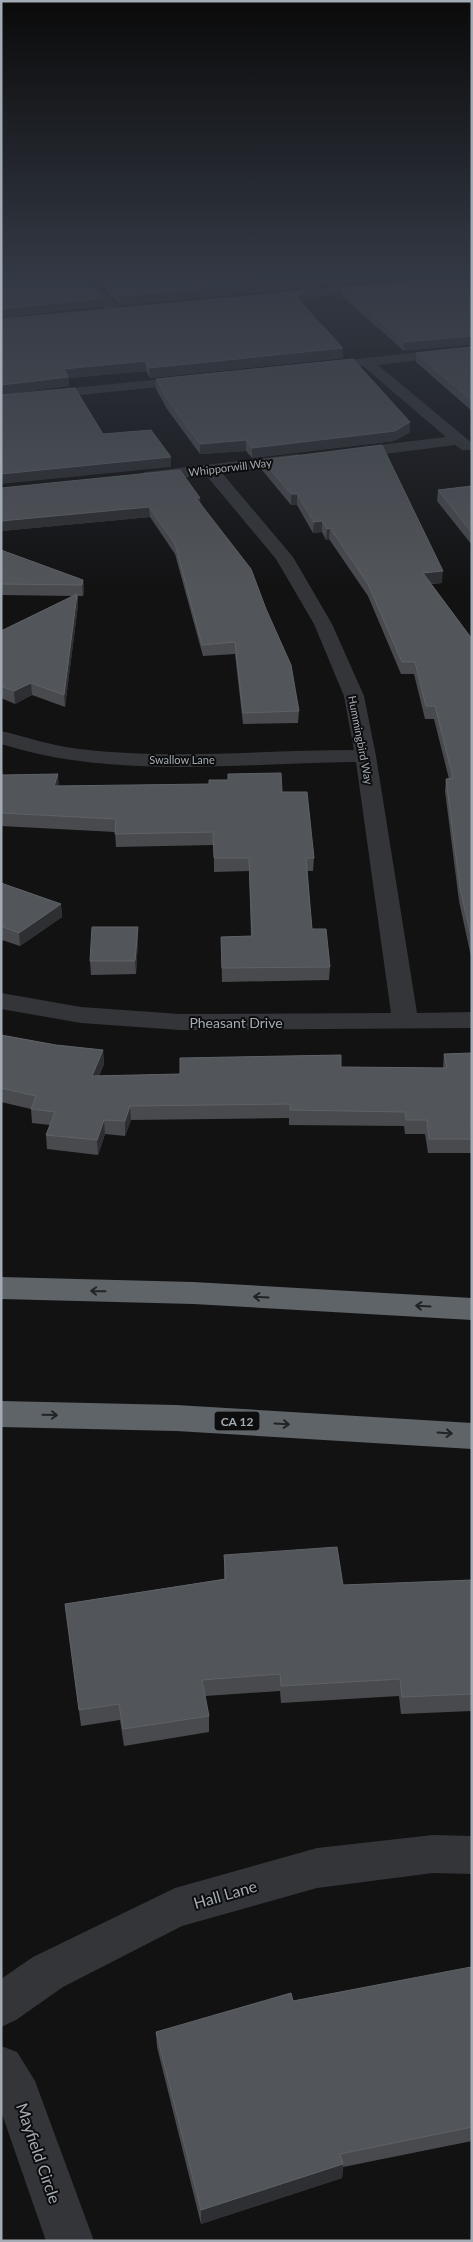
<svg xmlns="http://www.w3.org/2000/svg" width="473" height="2242" font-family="Lato,sans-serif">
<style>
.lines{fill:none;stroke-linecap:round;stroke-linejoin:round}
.minor{fill:#333538;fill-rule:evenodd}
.highway{fill:#5f6469;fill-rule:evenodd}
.wall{fill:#484a4e}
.shaded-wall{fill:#2e2f32}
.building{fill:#525559;stroke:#5e6267}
.oneway{stroke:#222325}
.labels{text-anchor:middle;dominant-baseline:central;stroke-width:4;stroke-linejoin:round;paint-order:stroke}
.far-street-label{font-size:11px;fill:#a3acb4;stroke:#0d0d0e}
.shield{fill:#0d0d0e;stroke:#767c82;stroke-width:1}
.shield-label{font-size:12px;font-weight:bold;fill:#a3acb4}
.street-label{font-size:14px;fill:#a3acb4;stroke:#0d0d0e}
.near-street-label{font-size:16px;fill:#a3acb4;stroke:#0d0d0e}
</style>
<rect width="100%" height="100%" fill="#121213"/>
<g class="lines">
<g class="minor">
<polygon points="76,274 88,274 120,308 121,311 120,314 110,314"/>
<polygon points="472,274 472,282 423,286 417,282 423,278"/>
<polygon points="378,283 382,284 384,287 382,290 267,301 261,297 267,293"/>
<polygon points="472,346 472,354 378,365 472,443 472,450 462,450 455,445 346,459 341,457 338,454 341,451 346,449 446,437 363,366 319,371 314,370 312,367 314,364"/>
<polygon points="194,376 201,380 199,383 1,403 1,395"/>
<path d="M298 454 306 459 304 462 222 473 293 557 332 624 364 696 376 756 417 1013 472 1012V1028L180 1030 81 1023 1 1009V993L81 1007 180 1014 391 1013 356 762C239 763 115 780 1 744V731C27 737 52 746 79 749 170 760 263 750 354 750L344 696 314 624 276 559 206 475 145 482 137 477 145 472Z"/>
<polygon points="433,1835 472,1836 472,1874 433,1873 317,1888 182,1926 63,1987 16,2020 1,2027 1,1979 33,1957 175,1888 317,1848"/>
<polygon points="1,2046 17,2052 35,2081 94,2241 46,2241 1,2111"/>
</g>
<g class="highway">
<polygon points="1,1277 193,1282 472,1298 472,1320 193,1304 1,1299"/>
<polygon points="1,1401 176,1405 472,1423 472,1449 176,1431 1,1427"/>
</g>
</g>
<g class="wall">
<polygon points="90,274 443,274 443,275 330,285 323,280 317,287 120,305"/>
<polygon points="461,280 404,351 342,296 342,288"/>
<polygon points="304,300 301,303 343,348 343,358 150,378 146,371 69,378 69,386 1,395"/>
<polygon points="472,347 472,411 416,362 416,353"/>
<polygon points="156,379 410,432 394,441 252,458 246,451 200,454 167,409 156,389"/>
<polygon points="262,460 442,583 431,584 472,639 472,961 459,901 445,791 446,779 449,779 434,719 425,719 414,674 401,674 368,596 329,539 326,540 322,532 313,533 297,505 291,505 262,470"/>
<polygon points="472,486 472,545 437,501 438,490"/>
<polygon points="1,488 201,503 299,711 298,723 243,724 235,654 203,656 175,554 150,517 1,531"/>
<polygon points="1,550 83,580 84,591 83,596 78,596 78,605 65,707 32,695 15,704 1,698 1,631 73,596 1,595"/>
<polygon points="1,767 2,775 59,786 282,792 314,858 313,871 307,871 312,929 330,967 329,980 222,982 221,937 251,936 249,871 214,872 214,845 116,847 115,832 1,826"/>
<polygon points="1,883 61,904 62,917 20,946 2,940 1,941"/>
<polygon points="138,927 138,940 136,974 91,975 90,961"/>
<polygon points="1,1035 56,1045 103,1050 104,1064 99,1076 180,1074 341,1067 443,1068 444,1054 472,1053 472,1153 428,1153 425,1134 405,1134 404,1126 289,1125 289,1118 131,1120 125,1136 105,1134 98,1155 47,1149 46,1135 50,1125 32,1123 31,1109 1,1102"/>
<polygon points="224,1555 343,1585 472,1580 472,1711 401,1714 399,1696 281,1703 280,1691 205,1696 209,1716 209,1732 124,1746 120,1720 81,1726 65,1604 224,1579"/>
<polygon points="472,1968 472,2141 343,2167 342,2178 201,2224 157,2047 156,2032 293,2001"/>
</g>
<g class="shaded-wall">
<polygon points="323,274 323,280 317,287 120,305 119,296"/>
<polygon points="367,274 443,274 443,275 330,285 330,277"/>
<polygon points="304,291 304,300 297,307 297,298"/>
<polygon points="102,298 102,306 1,318 1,309"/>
<polygon points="472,336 472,345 404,351 404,342"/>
<polygon points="343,348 343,358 150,378 149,368"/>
<polygon points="145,361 146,371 69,378 69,386 1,395 1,385 64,369"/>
<polygon points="410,422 410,432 394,441 252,458 252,448"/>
<polygon points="246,440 246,451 200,454 200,444"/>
<polygon points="171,457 171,467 1,484 1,474"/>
<rect x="291" y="494" width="6" height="11"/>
<polygon points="196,498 200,498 201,508"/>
<polygon points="149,507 150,517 1,531 1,521"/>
<polygon points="322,521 322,532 313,533 314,522"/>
<polygon points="330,528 329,539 326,540 327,529"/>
<polygon points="443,571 442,583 423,584 423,573"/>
<polygon points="83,580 84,591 83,596 82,585"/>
<polygon points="77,594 78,605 65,707 64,695"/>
<polygon points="31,683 32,695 15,704 14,691"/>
<polygon points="58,774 59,787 54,786"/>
<polygon points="61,904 62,917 20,946 19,933"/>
<polygon points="138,927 138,940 136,974 135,961"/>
<polygon points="103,1050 104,1064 93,1090 92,1076"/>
<polygon points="130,1106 131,1120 125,1136 125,1121"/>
<polygon points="104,1120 105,1134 98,1155 97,1140"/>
<polygon points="343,2164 342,2178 201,2224 201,2210"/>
</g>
<g class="building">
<polygon points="1,274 80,274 102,298 1,309"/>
<polygon points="98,274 322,274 317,278 119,296"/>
<polygon points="326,274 367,274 330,277"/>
<polygon points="458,277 461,280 472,279 472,336 404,342 342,288"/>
<polygon points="304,291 297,298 343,348 149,368 145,361 64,369 68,377 1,385 1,319"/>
<polygon points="472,347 472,401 416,353"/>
<polygon points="353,359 410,422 395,431 252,448 246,440 200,444 167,399 156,379"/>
<polygon points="75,388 103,434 151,430 171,457 1,474 1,395"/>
<polygon points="382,445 443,571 423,573 472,639 472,941 460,888 446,779 453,778 435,706 426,706 415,662 402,662 368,584 330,528 327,529 322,521 314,522 297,494 291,494 262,460"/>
<polygon points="180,470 200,498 196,498 251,569 266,609 291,665 299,711 243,713 235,642 202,645 175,544 149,507 1,521 1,488"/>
<polygon points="472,486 472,533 438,490"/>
<polygon points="1,550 83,580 82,585 1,584"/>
<polygon points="77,594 64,695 31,683 14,691 1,686 1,631"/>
<polygon points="1,767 2,775 58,774 54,786 209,784 209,780 228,780 228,774 281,773 282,792 307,792 314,858 306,858 312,929 326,929 330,967 222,968 221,937 252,936 249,858 214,858 213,832 115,834 116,819 1,813"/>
<polygon points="1,883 61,904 19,933 1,926"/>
<polygon points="92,927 138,927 135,961 90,961"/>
<polygon points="1,1035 56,1045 103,1050 92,1076 180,1074 180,1058 341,1055 341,1067 447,1068 444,1054 472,1053 472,1119 470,1119 472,1130 472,1139 429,1139 427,1120 406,1120 405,1112 290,1110 290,1104 130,1106 125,1121 104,1120 97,1140 46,1135 55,1112 31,1109 36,1096 1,1088"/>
<polygon points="337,1547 343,1585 472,1580 472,1694 402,1697 400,1679 281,1686 280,1674 202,1680 209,1716 123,1729 119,1704 79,1710 65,1604 226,1579 224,1555"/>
<polygon points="471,1967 472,2127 340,2154 343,2164 201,2210 156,2032 291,1993 293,2001"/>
</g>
<defs><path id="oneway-shaft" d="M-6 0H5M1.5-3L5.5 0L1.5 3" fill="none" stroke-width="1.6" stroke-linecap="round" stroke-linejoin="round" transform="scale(1.25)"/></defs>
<g class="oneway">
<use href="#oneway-shaft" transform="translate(98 1291) rotate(-179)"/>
<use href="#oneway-shaft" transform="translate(261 1297) rotate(-177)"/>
<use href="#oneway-shaft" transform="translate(423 1306) rotate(-177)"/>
<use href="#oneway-shaft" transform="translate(50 1415) rotate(1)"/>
<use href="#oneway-shaft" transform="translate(282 1424) rotate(3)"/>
<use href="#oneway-shaft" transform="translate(445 1433) rotate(4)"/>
</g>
<linearGradient id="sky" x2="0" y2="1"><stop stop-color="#0a0a0a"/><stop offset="0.47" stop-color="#333944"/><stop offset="1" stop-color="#333944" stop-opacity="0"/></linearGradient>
<rect width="473" height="587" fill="url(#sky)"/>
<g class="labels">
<g class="far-street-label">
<text transform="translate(230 467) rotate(-7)">Whipporwill Way</text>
<text transform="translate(361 740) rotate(79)">Hummingbird Way</text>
<text x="182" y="759">Swallow Lane</text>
</g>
<rect class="shield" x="214.5" y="1411.5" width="45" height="19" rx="4"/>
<g class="shield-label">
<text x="237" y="1421">CA 12</text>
</g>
<g class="street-label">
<text x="236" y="1022">Pheasant Drive</text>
</g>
<g class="near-street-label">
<text transform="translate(225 1894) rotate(-16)">Hall Lane</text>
<text transform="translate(39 2153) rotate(71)">Mayfield Circle</text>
</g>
</g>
<rect width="473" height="2242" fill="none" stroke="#a3acb4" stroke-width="5"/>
</svg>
